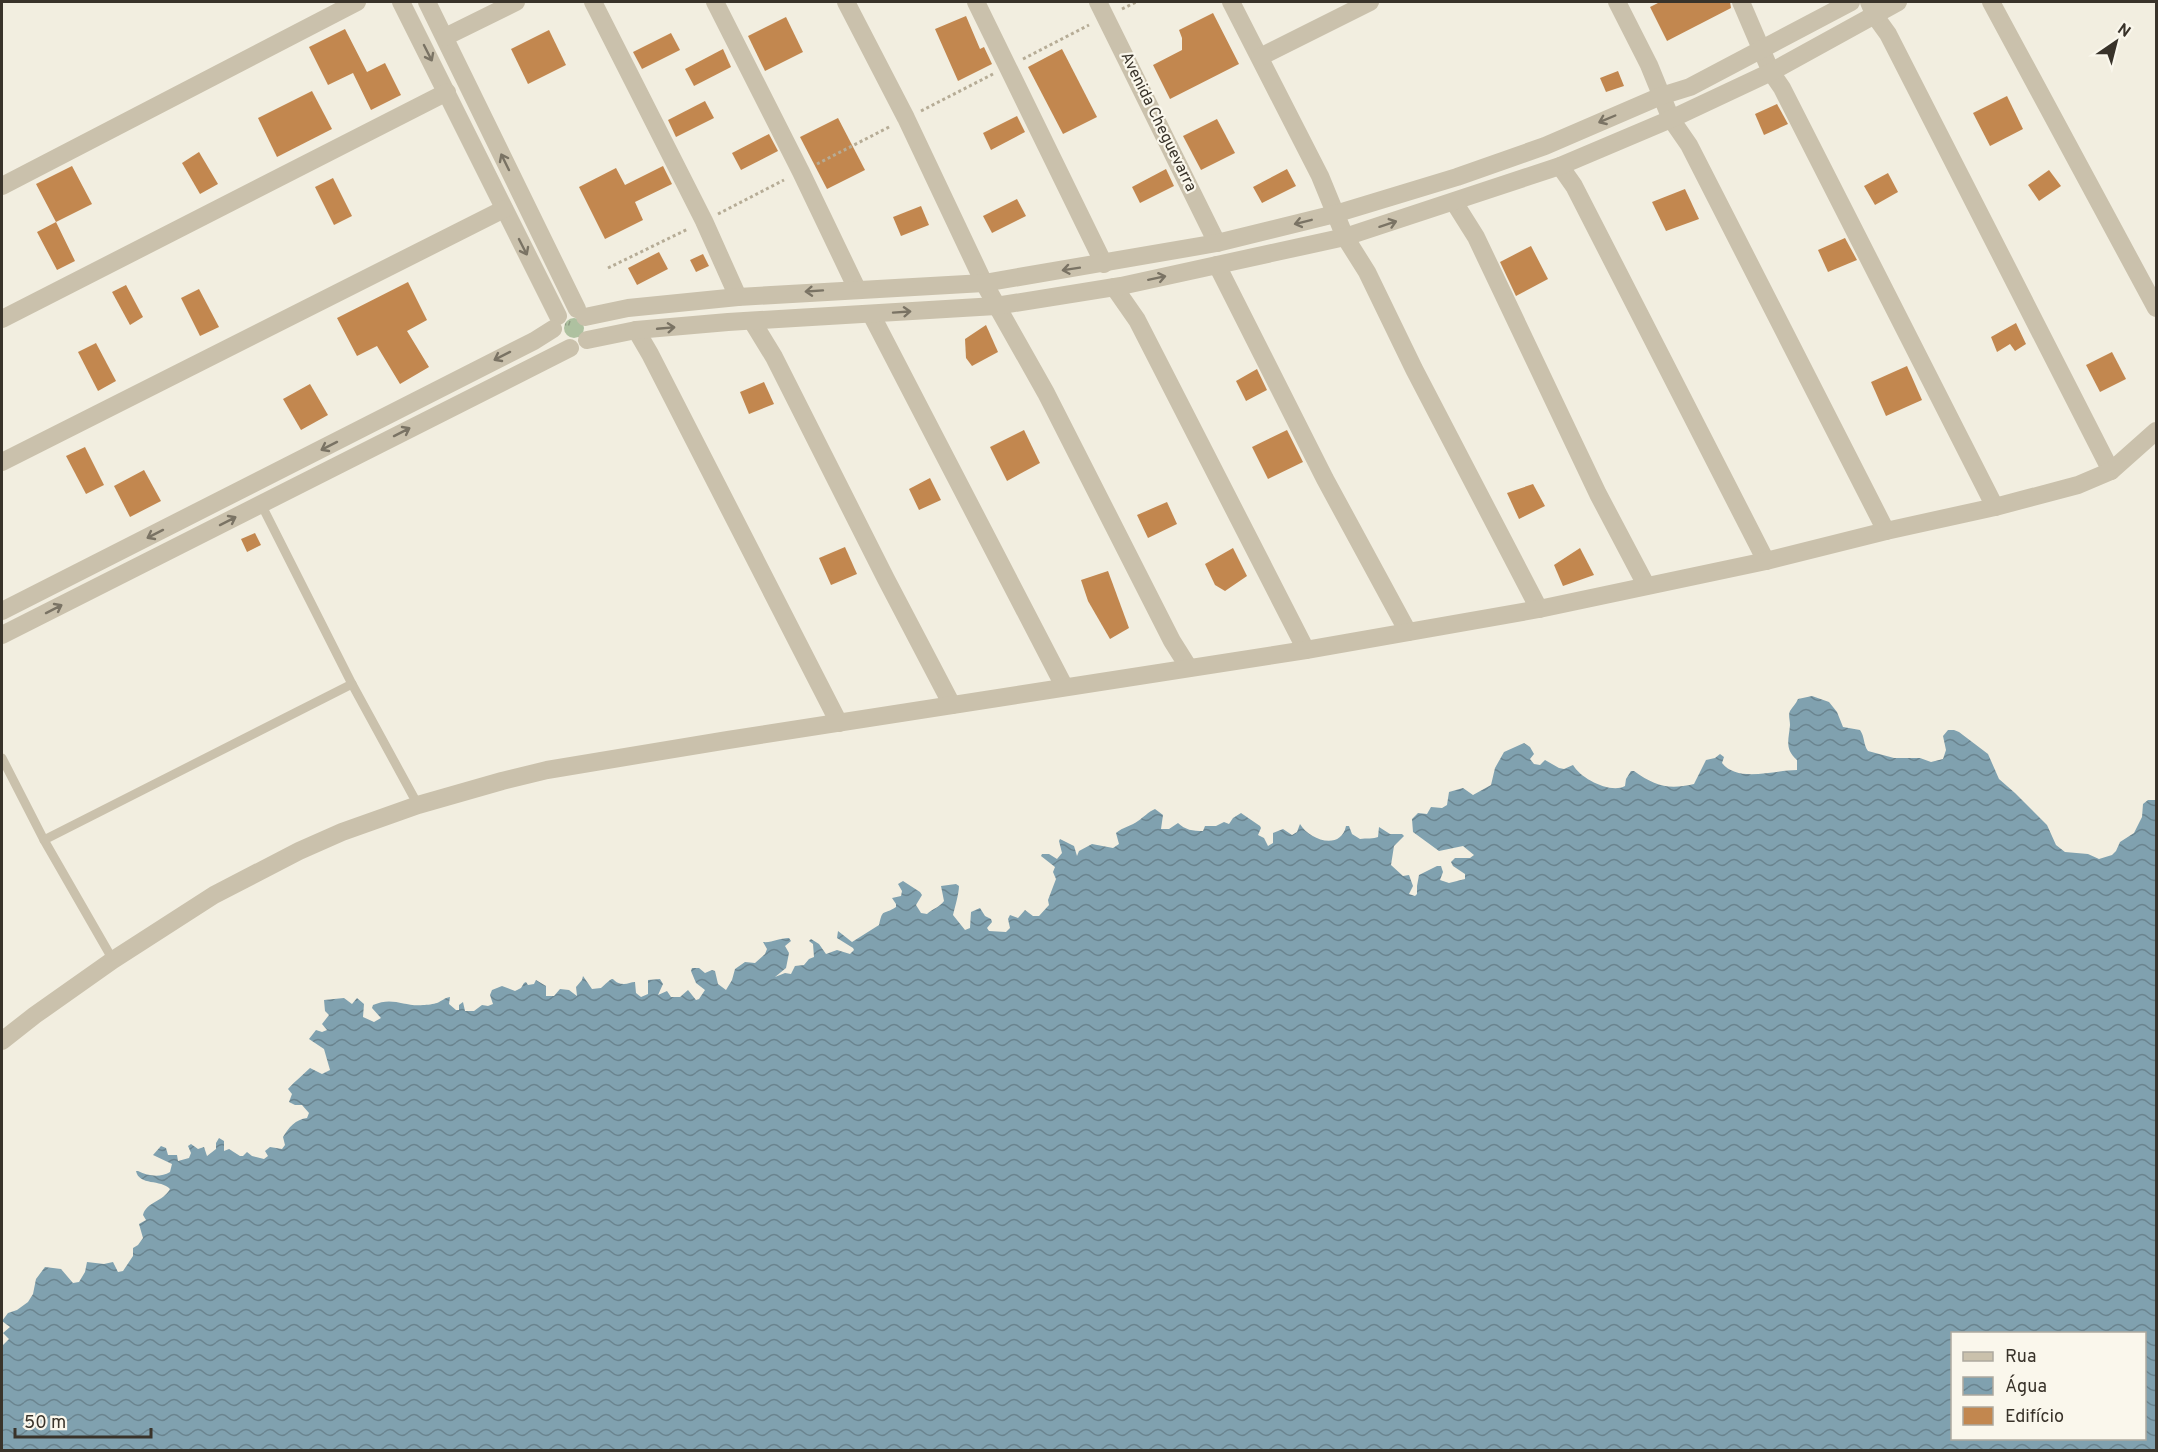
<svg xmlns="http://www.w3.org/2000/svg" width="2158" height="1452" font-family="Overpass,sans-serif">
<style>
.grass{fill:url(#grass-tufts)}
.water{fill:url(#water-waves);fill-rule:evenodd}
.building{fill:#c2874f}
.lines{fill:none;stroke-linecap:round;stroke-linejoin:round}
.path{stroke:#b6ac96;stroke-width:3;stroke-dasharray:3 3;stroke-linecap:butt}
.lane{stroke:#cac1ac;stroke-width:9}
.street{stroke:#cac1ac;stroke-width:18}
.oneway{stroke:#7a7364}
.labels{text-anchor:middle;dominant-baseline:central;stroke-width:4.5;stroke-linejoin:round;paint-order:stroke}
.street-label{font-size:16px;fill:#39332a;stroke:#faf7ec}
</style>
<defs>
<pattern id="grass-tufts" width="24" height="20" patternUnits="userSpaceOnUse" patternTransform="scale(1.5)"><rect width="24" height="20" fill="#aec1a0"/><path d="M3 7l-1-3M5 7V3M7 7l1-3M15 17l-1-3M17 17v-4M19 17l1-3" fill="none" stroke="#8f9d83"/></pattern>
<pattern id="water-waves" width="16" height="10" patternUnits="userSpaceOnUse" patternTransform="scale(1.5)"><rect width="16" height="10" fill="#80a1af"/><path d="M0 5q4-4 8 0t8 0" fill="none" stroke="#6a848f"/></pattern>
</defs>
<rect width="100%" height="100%" fill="#f2eee0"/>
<circle class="grass" cx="574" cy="328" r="10"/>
<path class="water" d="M1812 696 1829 702 1837 712 1843 727 1860 730C1865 737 1863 744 1868 751L1894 758H1920L1931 762 1943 759 1946 750 1943 736 1948 730H1954L1959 732 1988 754 1999 779 2015 793 2047 825 2056 845 2065 852 2088 854 2099 859 2112 855 2116 851 2120 842 2134 833 2142 817 2143 804 2148 800H2156V1450H2V1346L9 1339 3 1333 10 1327 2 1321 8 1313 17 1310 28 1302 33 1294 36 1279 45 1267 61 1269 73 1283 79 1282 85 1272 87 1262 104 1264 113 1262 118 1272 123 1271 133 1256V1248L138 1245 143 1238 139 1224 146 1220 143 1215C146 1202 163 1202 170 1189 161 1179 139 1186 136 1171H138C148 1176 160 1178 170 1172L172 1164 153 1155 161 1146 166 1148 168 1155H177L178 1161 189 1158 191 1153 188 1146 191 1144 198 1149 204 1147 207 1156 216 1149V1143L219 1138 224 1141V1151L229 1149 240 1156H243L247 1152 252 1156 264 1159 268 1156 265 1151 270 1147 282 1149 285 1145 283 1137C288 1128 296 1119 307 1118L309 1113 302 1105H295L289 1102 292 1094 288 1089C295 1081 303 1075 310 1068L322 1074 330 1070 324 1049 309 1039 316 1030 322 1032 327 1030 322 1024 329 1015 325 1011 324 1000 344 998 352 1004 357 998 364 1004 363 1017 374 1022 381 1018 372 1008 373 1005C393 996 404 1007 423 1005 427 1005 434 1004 437 1003 442 1001 444 998 450 997L449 1004 456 1010H459V1005L463 1002 465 1011H474L482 1005 488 1006 493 1004 490 995 492 990 502 986 515 991 521 988 524 983 526 982 528 985 534 984 536 980 546 986V996H554L560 989 569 990 577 996 576 987 582 980 583 976 592 989 601 988C619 971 608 983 624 984 628 984 631 982 635 982L636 993 641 997 648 994V980L660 979 663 984 658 995 667 991 671 997H680L688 990 696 1000 699 999 705 990 696 983 691 971 692 968H699L705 973 712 970 715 971 718 984 726 990 732 980 735 969 745 962 755 963 765 954 767 949 763 942C772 943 779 938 789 938L791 941 785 946 789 953 786 968 775 977 785 973 791 974 795 966 804 965 809 959 814 957 813 944 809 941 811 939 819 944 826 954 837 950 850 954 854 950 853 948 837 938 838 931 852 942 879 925C883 907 883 916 896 907V904L892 898 901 896 902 891 898 884 903 881 920 892 922 895 916 905 921 913 927 914C932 909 940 907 944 901L941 886 956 884 959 886C959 893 955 907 953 915L965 930 970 928 971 912 980 908 985 916 991 919 992 922 987 928 989 931 1006 932 1010 928 1008 919 1010 915 1018 918 1025 910 1033 916H1039L1049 905 1048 900 1056 879 1053 872 1055 867 1041 856 1042 854H1049L1057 859 1062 853 1059 841 1060 839 1074 846 1077 856 1079 851 1092 844 1113 848 1119 844 1116 833C1123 827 1131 826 1138 821 1144 817 1148 812 1155 809L1163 815 1161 829H1169L1178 823C1185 830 1193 831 1203 831L1205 826H1216L1224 822 1229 824 1233 818 1241 813 1260 826 1261 828 1258 835 1264 838 1268 846 1273 843V833L1283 829 1292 835 1297 832 1300 824C1309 840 1341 851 1346 826H1349L1352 834 1360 839C1366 838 1374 839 1378 837L1379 827 1390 834H1402L1404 836 1394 846 1391 865 1403 876 1409 875 1413 886 1409 894 1415 896 1417 894V886L1419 875 1437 866H1441L1443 872 1440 880 1449 883 1465 879V874L1453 866 1451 862 1455 858H1470L1474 855 1463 846 1439 851 1413 832 1412 819 1418 813 1427 814 1431 807 1442 808 1447 805 1449 792 1463 788 1473 795 1491 785 1495 768 1504 752 1524 743 1530 747 1534 754 1530 759 1534 764 1540 765 1545 760 1559 768 1564 769 1573 765C1581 779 1611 794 1625 786L1626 779 1631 771H1634C1655 786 1668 790 1694 784L1706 760 1715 758 1720 754 1724 757 1722 763C1738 783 1773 770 1797 770V760C1784 749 1789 739 1790 725 1790 720 1788 715 1790 711 1793 706 1796 704 1798 699ZM1952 1334H2144V1438H1952Z"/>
<g class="building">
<polygon points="1660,2 1730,2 1731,8 1667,41 1650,7"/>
<polygon points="1213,13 1239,64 1170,99 1153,65 1182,50 1182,38 1179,30"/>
<polygon points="966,16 980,49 984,47 992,64 958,81 935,29"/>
<polygon points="786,17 803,52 765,71 748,36"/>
<polygon points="345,29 367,72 385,63 401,95 371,110 353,73 328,85 309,47"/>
<polygon points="549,30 566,65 528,84 511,49"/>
<polygon points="671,33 680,50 642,69 633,52"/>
<polygon points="723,49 731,67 694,86 685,69"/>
<polygon points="1062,49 1097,117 1063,134 1028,67"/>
<polygon points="1618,71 1624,86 1606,92 1600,78"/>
<polygon points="312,91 332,129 277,157 258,118"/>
<polygon points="2007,96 2023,129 1990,146 1973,113"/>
<polygon points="705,101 714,118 676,137 668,120"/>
<polygon points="1777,104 1788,124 1764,135 1755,114"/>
<polygon points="1017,116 1025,132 991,150 983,133"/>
<polygon points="838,118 865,170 827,189 800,137"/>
<polygon points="1217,119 1235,153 1201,170 1183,136"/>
<polygon points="769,134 778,151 741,170 732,153"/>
<polygon points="199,152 218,184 200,194 182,163"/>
<polygon points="72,166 92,204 56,222 75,261 57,270 37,232 56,222 36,184"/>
<polygon points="663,166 672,184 635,202 643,220 605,239 579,187 616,168 625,185"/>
<polygon points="1166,169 1174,186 1140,203 1132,187"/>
<polygon points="1287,169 1296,186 1262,203 1253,187"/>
<polygon points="2049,170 2061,186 2039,201 2028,185"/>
<polygon points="1888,173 1898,192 1875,205 1864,186"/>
<polygon points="333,178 352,216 334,225 315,187"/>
<polygon points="1685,189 1699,219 1666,231 1652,202"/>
<polygon points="1017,199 1026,216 992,233 983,216"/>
<polygon points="921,206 929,225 901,236 893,217"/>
<polygon points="1845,238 1857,260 1828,272 1818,250"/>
<polygon points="1531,246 1548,279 1516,296 1500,262"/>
<polygon points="659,252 668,269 637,285 628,268"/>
<polygon points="703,254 709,266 696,272 690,260"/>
<polygon points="408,282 427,320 407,331 429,367 400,384 377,346 357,356 337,318"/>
<polygon points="126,285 143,317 130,325 112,292"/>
<polygon points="199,289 219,327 200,336 181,298"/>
<polygon points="2016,323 2026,344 2015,351 2010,344 1997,352 1991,337"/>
<polygon points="986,325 998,352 972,366 966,358 965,339"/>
<polygon points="96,343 116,381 98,391 78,352"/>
<polygon points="2112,352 2126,379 2100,392 2086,365"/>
<polygon points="1907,366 1922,400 1886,416 1871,382"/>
<polygon points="1257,369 1267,390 1246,401 1236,381"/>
<polygon points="764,382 774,404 749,414 740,392"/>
<polygon points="310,384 328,415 301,430 283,399"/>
<polygon points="1024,430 1040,463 1007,481 990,447"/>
<polygon points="1287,430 1303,462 1268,479 1252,447"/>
<polygon points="85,447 104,485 86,494 66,456"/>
<polygon points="144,470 161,501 130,517 114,486"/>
<polygon points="930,478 941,500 919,510 909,489"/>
<polygon points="1533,484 1545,506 1519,519 1507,493"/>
<polygon points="1167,502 1177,524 1148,538 1137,515"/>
<polygon points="255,533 261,545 247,552 241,539"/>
<polygon points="845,547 857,574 831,585 819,558"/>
<polygon points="1233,548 1247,576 1225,591 1215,585 1205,564"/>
<polygon points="1580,548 1594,575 1563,586 1554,565"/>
<polygon points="1108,571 1129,628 1110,639 1088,601 1081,580"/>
</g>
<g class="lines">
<g class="path">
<polyline points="1122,9 1136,2"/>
<polyline points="1023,59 1089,25"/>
<polyline points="921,111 993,74"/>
<polyline points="817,164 891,126"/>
<polyline points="718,214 784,180"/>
<polyline points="608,268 688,229"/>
</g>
<g class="lane">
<polyline points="261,504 352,684 418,805"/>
<polyline points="2,758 44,840 113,960"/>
<polyline points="44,840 352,684"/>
</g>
<g class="street">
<polyline points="401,2 558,316"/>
<polyline points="427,2 577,309"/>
<polyline points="593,2 704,221 738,297"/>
<polyline points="715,2 801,172 857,289"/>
<polyline points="846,2 906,118 984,283 1046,393 1172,641 1189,668"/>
<polyline points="976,2 1104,264"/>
<polyline points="1098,2 1217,243"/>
<polyline points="1231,2 1320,176 1345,237 1367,272 1414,369 1539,609"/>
<polyline points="1617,2 1649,65 1671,119 1689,145 1886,531"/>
<polyline points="1741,2 1771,72 1782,88 1995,507"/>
<polyline points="1869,2 1875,16 1888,34 2111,471"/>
<polyline points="1991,2 2156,308"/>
<polyline points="445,37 516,2"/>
<polyline points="1260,57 1370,2"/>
<polyline points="1560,166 1574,186 1766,561"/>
<polyline points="2,186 357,2"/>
<polyline points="1454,202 1476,237 1598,494 1646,585"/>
<polyline points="1217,265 1325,479 1408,632"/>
<polyline points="1114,287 1137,320 1306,650"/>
<polyline points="871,314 1064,686"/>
<polyline points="585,317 628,308 738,297 984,283 1217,243 1335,214 1457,177 1545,146 1661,96 1690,87 1851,2"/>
<polyline points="2,319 447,92"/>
<polyline points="752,321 774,357 886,579 952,705"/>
<polyline points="636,330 650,354 839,723"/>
<polyline points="587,340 636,330 728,322 996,306 1121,286 1345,237 1560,166 1671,119 1771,72 1898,2"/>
<polyline points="2,462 504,209"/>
<polyline points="2,611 534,341 553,329"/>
<polyline points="2,635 570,348"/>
<polyline points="2,1041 35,1015 113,960 214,895 299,851 342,832 418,805 502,781 547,770 728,740 1306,650 1539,609 1766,561 1886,531 1995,507 2078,485 2111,471 2156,431"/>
</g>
</g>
<defs><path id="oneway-shaft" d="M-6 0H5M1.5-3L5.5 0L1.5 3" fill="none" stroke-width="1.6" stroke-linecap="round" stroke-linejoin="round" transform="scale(1.5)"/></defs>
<g class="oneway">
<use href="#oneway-shaft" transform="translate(428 53) rotate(63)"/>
<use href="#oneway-shaft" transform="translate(1607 119) rotate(157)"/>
<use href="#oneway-shaft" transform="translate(505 162) rotate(-116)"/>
<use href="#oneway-shaft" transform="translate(1303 222) rotate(166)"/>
<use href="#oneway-shaft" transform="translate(1388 224) rotate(-18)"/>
<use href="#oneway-shaft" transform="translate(523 247) rotate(63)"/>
<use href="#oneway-shaft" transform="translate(1071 269) rotate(171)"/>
<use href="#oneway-shaft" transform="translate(1157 278) rotate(-12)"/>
<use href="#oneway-shaft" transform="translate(814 291) rotate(176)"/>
<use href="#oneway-shaft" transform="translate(902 312) rotate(-4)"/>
<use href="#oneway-shaft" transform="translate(666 328) rotate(-5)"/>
<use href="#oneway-shaft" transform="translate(502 356) rotate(153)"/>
<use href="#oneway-shaft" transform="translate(402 432) rotate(-27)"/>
<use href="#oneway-shaft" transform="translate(329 446) rotate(153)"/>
<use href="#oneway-shaft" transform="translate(228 521) rotate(-27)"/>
<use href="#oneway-shaft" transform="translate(155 534) rotate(153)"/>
<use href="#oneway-shaft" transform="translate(54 609) rotate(-27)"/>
</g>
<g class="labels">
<g class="street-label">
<text transform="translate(1158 122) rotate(64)">Avenida Cheguevarra</text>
</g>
</g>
<rect width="2158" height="1452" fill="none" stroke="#39332a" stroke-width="6"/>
<rect x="1951" y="1332" width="195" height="108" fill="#faf7ec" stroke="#ada99e" stroke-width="1.5"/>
<rect x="1963" y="1352" width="30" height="9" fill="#cac1ac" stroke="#ada99e" stroke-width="1.5"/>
<text x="2005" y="1362" font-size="18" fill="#39332a">Rua</text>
<rect x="1963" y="1377" width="30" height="18" fill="url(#water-waves)" stroke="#ada99e" stroke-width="1.5"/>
<text x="2005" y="1392" font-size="18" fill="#39332a">Água</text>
<rect x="1963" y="1407" width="30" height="18" fill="#c2874f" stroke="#ada99e" stroke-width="1.5"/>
<text x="2005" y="1422" font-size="18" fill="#39332a">Edifício</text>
<g transform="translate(2116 42) rotate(35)" stroke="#faf7ec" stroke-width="4.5" paint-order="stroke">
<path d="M0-4.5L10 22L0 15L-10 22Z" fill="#39332a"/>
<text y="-9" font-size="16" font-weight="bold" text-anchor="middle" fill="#39332a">N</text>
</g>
<path d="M15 1428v9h136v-9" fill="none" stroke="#39332a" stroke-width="3"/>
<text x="24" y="1428" font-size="18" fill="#39332a" stroke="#faf7ec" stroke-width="4.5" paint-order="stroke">50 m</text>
</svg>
